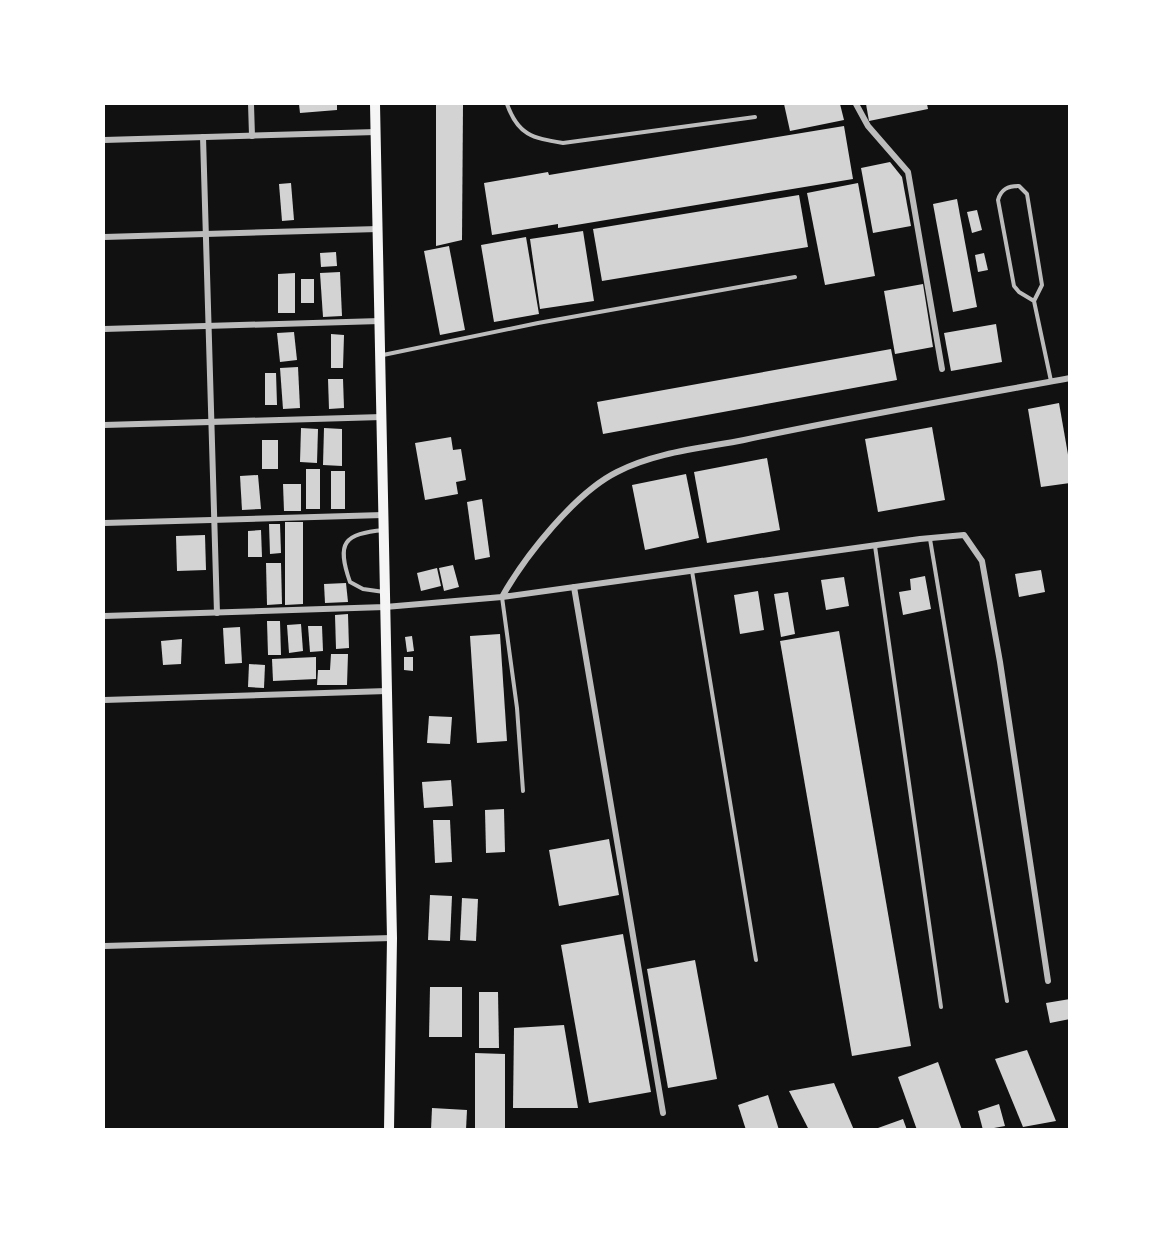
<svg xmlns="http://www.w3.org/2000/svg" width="1173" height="1233" font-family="'Alegreya Sans',sans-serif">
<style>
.building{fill:#d3d3d3}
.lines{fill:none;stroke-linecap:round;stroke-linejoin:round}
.service{stroke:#bcbcbc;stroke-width:4}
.minor{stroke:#bcbcbc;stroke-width:6}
.secondary{stroke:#f5f5f5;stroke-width:10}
</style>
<rect width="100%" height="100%" fill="#111"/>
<g class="building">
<polygon points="299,104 337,104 337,110 300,113"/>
<polygon points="436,104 463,104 462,240 436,246"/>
<polygon points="784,104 840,104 844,120 790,131"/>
<polygon points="866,104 927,104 928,109 869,121"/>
<polygon points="844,126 853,179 558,228 558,224 492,235 484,183 548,172 549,175"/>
<polygon points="890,162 902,177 911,226 873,233 861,168"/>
<polygon points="291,183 294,220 282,221 279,184"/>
<polygon points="858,183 875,276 825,285 807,193"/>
<polygon points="799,195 808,247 602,281 593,229"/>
<polygon points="957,199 977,307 953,312 933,204"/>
<polygon points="977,210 982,230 972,233 967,212"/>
<polygon points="583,231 594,301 540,309 530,239"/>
<polygon points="526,237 539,314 494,322 481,245"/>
<polygon points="449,246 465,330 440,335 424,251"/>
<polygon points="336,252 337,266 321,267 320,253"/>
<polygon points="984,253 988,270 978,272 975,255"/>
<polygon points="340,272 342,316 323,317 320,273"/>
<polygon points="295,273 295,313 278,313 278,274"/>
<rect x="301" y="279" width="13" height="24"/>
<polygon points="923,284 933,347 895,354 884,291"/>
<polygon points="996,324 1002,362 951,371 944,333"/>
<polygon points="294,332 297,360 280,362 277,333"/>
<polygon points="331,334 344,335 343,368 331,368"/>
<polygon points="891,349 897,380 603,434 597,402"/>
<polygon points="298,367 300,408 283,409 280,368"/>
<polygon points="265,373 276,373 277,405 265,405"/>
<polygon points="328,379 343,379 344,408 329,409"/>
<polygon points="1059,403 1070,466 1070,483 1041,487 1028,409"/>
<polygon points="932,427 945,500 878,512 865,439"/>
<polygon points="301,428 318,429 317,463 300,462"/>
<polygon points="324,428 342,429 342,466 323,465"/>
<polygon points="451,437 453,450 461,449 466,480 456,482 458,494 425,500 415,443"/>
<rect x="262" y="440" width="16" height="29"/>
<polygon points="767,458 780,530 707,543 694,472"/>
<rect x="306" y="469" width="14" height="40"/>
<rect x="331" y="471" width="14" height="38"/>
<polygon points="686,474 699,538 645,550 632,485"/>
<polygon points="258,475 261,509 242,510 240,476"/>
<polygon points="283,484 301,484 301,511 284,511"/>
<polygon points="482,499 490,557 475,560 467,502"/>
<polygon points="285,522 303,522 303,604 285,605"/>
<polygon points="269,524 280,524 281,553 270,554"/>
<polygon points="261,530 262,557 248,557 248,531"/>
<polygon points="205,535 206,570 177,571 176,536"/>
<polygon points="266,563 281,563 282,604 267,605"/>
<polygon points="453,565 459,587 444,591 439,568"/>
<polygon points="437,568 441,586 421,591 417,573"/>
<polygon points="1041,570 1045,592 1019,597 1015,574"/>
<polygon points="925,576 931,609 903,615 899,592 911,590 910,579"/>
<polygon points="844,577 849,606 826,610 821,580"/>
<polygon points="346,583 348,602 325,603 324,584"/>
<polygon points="758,591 764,630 740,634 734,595"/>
<polygon points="788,592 795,634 781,637 774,594"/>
<polygon points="348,614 349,648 336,649 335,615"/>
<polygon points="267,621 280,621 281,655 268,655"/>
<polygon points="301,624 303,651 289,653 287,625"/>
<polygon points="308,626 322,626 323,651 310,652"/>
<polygon points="240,627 242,663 225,664 223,628"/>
<polygon points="839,631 911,1046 852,1056 780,641"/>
<polygon points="500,634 507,741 477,743 470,636"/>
<polygon points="412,636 414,651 407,652 405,637"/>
<polygon points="182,639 181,664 163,665 161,641"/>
<polygon points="331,654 348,654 347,685 317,685 318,670 330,670"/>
<polygon points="316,657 316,679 273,681 272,659"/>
<polygon points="404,657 413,657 413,671 404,670"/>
<polygon points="249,664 265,665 264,688 248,687"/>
<polygon points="429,716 452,717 450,744 427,743"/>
<polygon points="451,780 453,806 424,808 422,782"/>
<polygon points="504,809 505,852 486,853 485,810"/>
<polygon points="433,820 450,820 452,862 435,863"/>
<polygon points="609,839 619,895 559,906 549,850"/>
<polygon points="430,895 452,896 450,941 428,940"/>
<polygon points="462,898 478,899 476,941 460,940"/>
<polygon points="623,934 651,1092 589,1103 561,945"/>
<polygon points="695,960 717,1079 668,1088 647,969"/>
<polygon points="430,987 462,987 462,1037 429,1037"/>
<polygon points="479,992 498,992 499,1048 479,1048"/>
<polygon points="1070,999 1070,1019 1050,1023 1046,1003"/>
<polygon points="564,1025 578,1108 513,1108 514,1028"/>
<polygon points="1027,1050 1056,1121 1023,1127 995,1059"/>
<polygon points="475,1053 505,1054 505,1130 475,1130"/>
<polygon points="938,1062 962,1130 917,1130 898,1077"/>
<polygon points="834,1083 854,1130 809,1130 789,1091"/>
<polygon points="768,1095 779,1130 746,1130 738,1105"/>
<polygon points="999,1104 1005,1126 983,1130 978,1111"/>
<polygon points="432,1108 467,1110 466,1130 431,1130"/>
<polygon points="903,1119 907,1130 879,1130 878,1128"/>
</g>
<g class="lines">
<g class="service">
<path d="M507 104C518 135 532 138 563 143L755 117"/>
<path d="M1034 301 1019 292 1014 286 998 200C1001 189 1008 186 1019 186L1027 194 1042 285 1034 301 1051 381"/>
<polyline points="383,355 538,323 795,277"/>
<path d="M384 530C344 534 336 542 350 582L363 589 384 592"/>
<polyline points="930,539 1007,1001"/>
<polyline points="875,546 941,1007"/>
<polyline points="692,571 756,960"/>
<polyline points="502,597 517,708 523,791"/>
</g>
<g class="minor">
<polyline points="251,104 252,136"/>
<polyline points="856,104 868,126 908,172 942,369"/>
<polyline points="203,137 217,613"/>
<polyline points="104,140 376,132"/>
<polyline points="104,237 378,229"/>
<polyline points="104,329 380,321"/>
<polyline points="104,425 382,417"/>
<polyline points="104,523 383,515"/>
<polyline points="574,587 663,1113"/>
<path d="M502 597C525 556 575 493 617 472 655 452 703 448 744 440 852 417 961 398 1070 378"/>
<polyline points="104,616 385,607 502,597 920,539 964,535 982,561 1000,662 1048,981"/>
<polyline points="104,700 387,691"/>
<polyline points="104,946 392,938"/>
</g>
<polyline class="secondary" points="375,104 392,938 389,1130"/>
</g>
<rect width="1173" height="1233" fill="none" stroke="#ffffff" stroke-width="210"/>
</svg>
